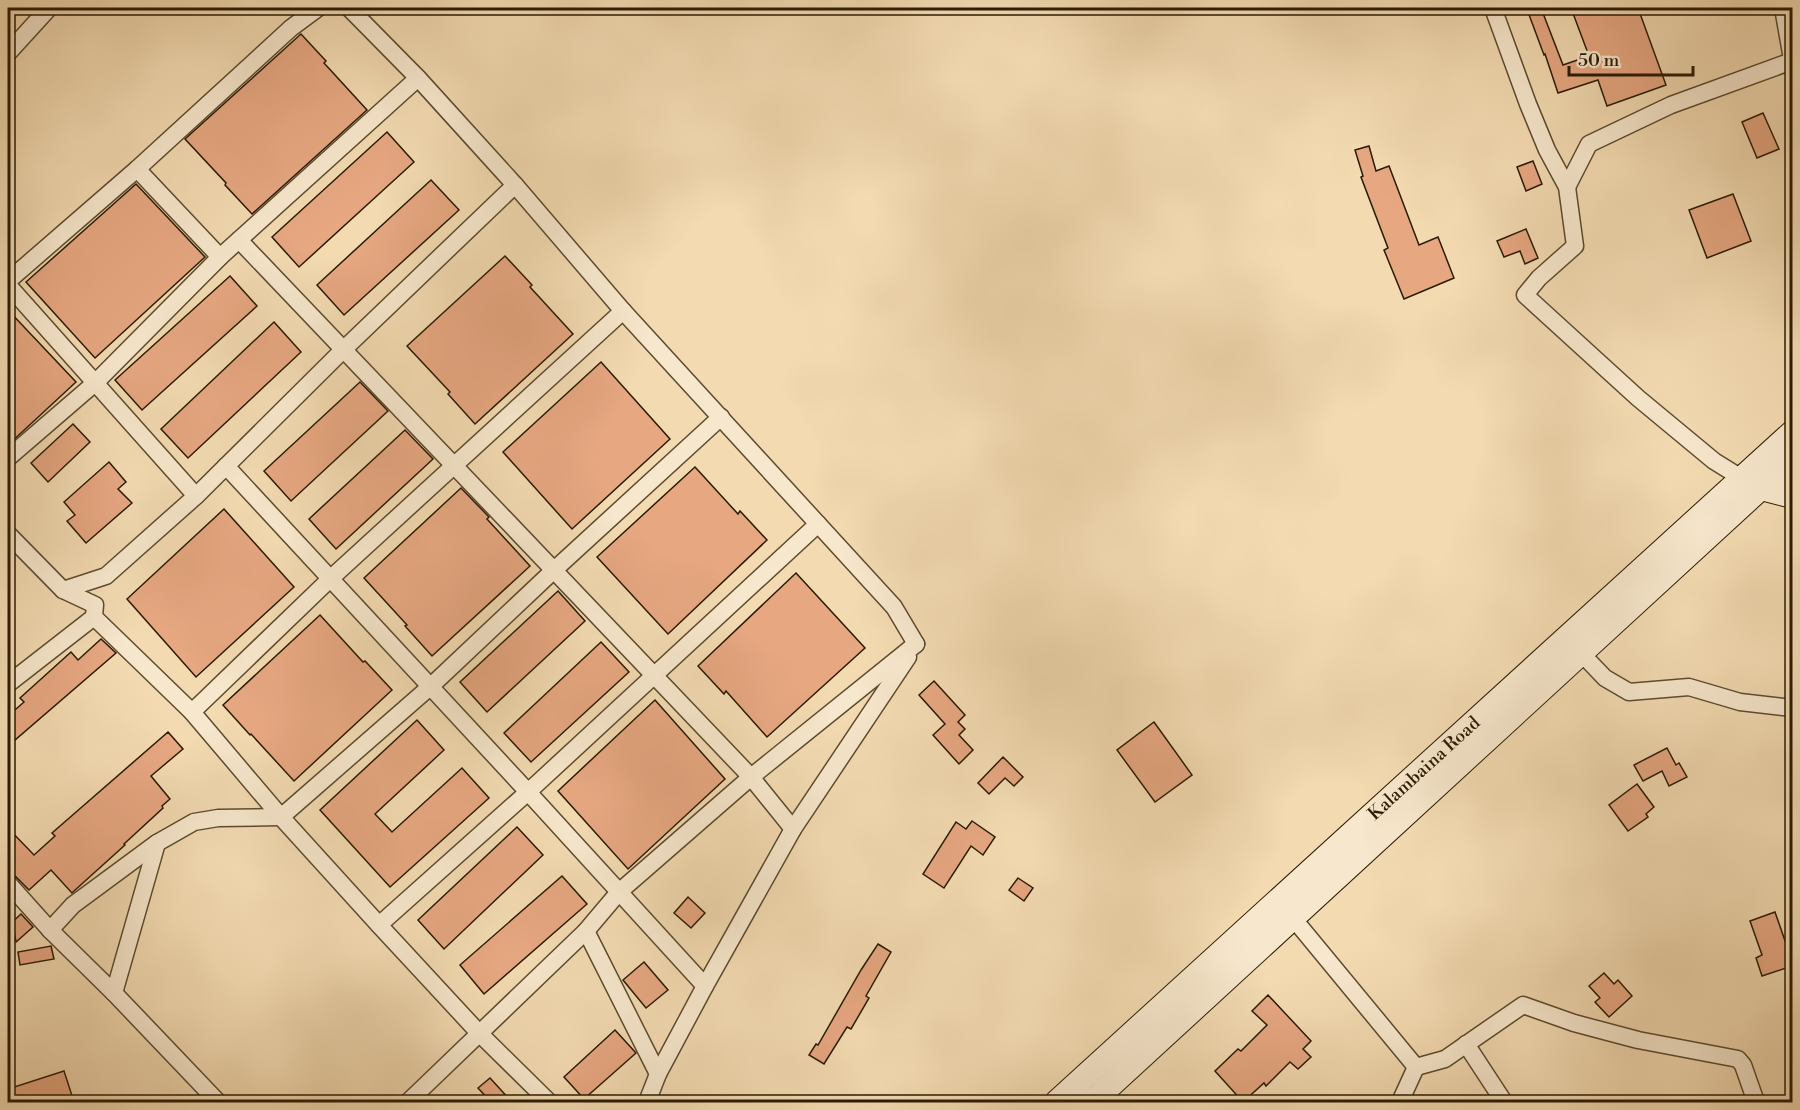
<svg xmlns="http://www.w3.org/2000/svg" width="1800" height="1110" font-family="'Libre Bodoni',serif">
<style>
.building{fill:#e6a781;stroke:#2a1b04;stroke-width:1.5}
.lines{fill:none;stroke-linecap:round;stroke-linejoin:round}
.street-casing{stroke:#5c4b2f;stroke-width:19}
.secondary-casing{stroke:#2a1b04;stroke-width:26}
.street{stroke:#f7e7cc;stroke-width:16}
.secondary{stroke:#f7e7cc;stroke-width:24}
.labels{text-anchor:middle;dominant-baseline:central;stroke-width:4.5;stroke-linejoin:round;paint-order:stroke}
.street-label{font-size:18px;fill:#2a1b04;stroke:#f7e7cc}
</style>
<rect width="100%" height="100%" fill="#f3dab1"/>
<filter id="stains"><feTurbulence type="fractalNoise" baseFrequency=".00333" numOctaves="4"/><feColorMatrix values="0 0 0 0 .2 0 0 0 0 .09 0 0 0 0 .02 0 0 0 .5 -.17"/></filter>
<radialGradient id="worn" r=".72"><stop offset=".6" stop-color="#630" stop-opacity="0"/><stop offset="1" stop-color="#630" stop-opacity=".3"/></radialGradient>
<g class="building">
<polygon points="1541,8 1563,65 1589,56 1571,8 1638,8 1666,85 1607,106 1598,80 1558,93 1545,54 1544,55 1528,12"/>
<polygon points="301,34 326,61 324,63 367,110 252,214 225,185 226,183 185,139"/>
<polygon points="1763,113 1779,149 1757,158 1742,122"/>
<polygon points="387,132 414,162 299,267 272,237"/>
<polygon points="1369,146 1376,171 1389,166 1419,245 1438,237 1454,278 1404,299 1384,250 1388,248 1361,177 1363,176 1355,150"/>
<polygon points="1533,161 1542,184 1526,191 1517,167"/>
<polygon points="431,180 459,210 344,315 317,285"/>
<polygon points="136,184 205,257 95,358 26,282"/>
<polygon points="1733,194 1751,241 1707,258 1689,210"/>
<polygon points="1526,229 1538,258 1525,264 1520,251 1504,257 1497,241"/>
<polygon points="505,256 532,285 530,287 573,334 475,424 448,394 450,392 407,346"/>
<polygon points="230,276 257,306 142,410 115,380"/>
<polygon points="8,310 76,382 8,445"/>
<polygon points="274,322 301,352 188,458 161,429"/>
<polygon points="601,362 670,439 572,529 503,452"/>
<polygon points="360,382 388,411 291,501 264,471"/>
<polygon points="73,424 90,442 48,482 31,463"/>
<polygon points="405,430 433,459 336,549 309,519"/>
<polygon points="109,462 126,482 118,489 132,503 86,543 67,521 75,515 64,502"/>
<polygon points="695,467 738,514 740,511 767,540 668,634 597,557"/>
<polygon points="461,488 489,517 487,519 530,566 432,656 405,626 407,625 364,578"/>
<polygon points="224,509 294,587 196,677 127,599"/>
<polygon points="796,573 865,648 767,737 726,691 724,694 698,666"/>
<polygon points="558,591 585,621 487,712 460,682"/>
<polygon points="320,615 363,662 365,661 392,690 294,781 251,734 250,735 223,705"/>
<polygon points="101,639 116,653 8,746 8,716 24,702 20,698 71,652 78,660"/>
<polygon points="601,642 629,672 531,762 504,733"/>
<polygon points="934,681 965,715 958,722 965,729 959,735 973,750 959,764 933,735 945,724 919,695"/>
<polygon points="655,700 725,779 628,869 558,791"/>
<polygon points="417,720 444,750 375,814 392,832 462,768 489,798 390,887 320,810"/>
<polygon points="1154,722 1192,775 1155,802 1117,750"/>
<polygon points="168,732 183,749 151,776 170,799 162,806 163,808 124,844 125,845 74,891 72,893 51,870 29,890 15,876 8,873 8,828 34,855 55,836 52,833"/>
<polygon points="1667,748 1676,765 1679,763 1687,777 1669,786 1662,771 1643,781 1634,765"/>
<polygon points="1003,757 1023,777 1014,786 1005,778 989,794 978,783"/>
<polygon points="1637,784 1654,807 1646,814 1648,817 1628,831 1609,805"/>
<polygon points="972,821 995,837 983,855 971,846 944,888 923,874 956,822 966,829"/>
<polygon points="517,827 543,855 444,949 418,920"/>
<polygon points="562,876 587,904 484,994 460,965"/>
<polygon points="1018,878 1033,888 1024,901 1009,890"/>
<polygon points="688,897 705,913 691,928 674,913"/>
<polygon points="1775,912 1792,961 1792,966 1762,976 1756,958 1762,955 1750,921"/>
<polygon points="21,914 33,927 16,942 14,930 9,925"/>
<polygon points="878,944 891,952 866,996 869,998 851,1029 847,1027 824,1064 809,1055 816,1044 818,1045 861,970"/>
<polygon points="51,946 54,959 20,965 18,952"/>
<polygon points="644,962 668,990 646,1008 623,980"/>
<polygon points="1604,973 1614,984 1618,980 1632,996 1609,1017 1595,1002 1600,998 1589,986"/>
<polygon points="1268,995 1311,1041 1303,1049 1311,1057 1298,1069 1290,1062 1266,1086 1264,1083 1243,1102 1215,1071 1238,1049 1241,1051 1267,1025 1252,1011"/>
<polygon points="615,1030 636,1053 584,1099 564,1077"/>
<polygon points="64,1071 74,1102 8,1102 8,1089"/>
<polygon points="490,1078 512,1102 491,1102 478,1088"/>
</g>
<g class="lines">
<defs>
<g id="street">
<polyline points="349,8 418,78 515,185 623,311 894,607 916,644"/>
<polyline points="1493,8 1528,104 1547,150 1567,187 1575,246 1539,278 1525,295 1638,398 1714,461 1743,479"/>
<polyline points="1783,8 1792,59"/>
<polyline points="8,53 49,8"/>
<polyline points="137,169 220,257"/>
<polyline points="1567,187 1589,144 1671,105 1792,61"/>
<polyline points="239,240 751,777 793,829"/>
<polyline points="8,281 137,169 291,28 318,8"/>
<polyline points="8,285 196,496"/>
<polyline points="8,458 95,383 220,257 418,78"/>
<polyline points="226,466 528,792 705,986"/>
<polyline points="8,534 63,590 95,605 94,617 192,712 281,817 379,925 479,1033 549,1102"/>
<polyline points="63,590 106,576 196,496 343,350 515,185"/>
<polyline points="1581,653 1605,678 1629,692 1689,687 1740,702 1792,708"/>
<polyline points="8,684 94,617"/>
<polyline points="192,712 330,579 623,311"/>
<polyline points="8,883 50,930 114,993 218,1102"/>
<polyline points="1293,918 1416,1067 1445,1059 1523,1005 1574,1023 1638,1040 1738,1059 1743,1065 1756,1102"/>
<polyline points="379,925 528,792 818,524"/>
<polyline points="50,930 73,905 157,843 194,822 218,818 281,817 431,686 553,571 721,417"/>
<polyline points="586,931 658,1074"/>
<polyline points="114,993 157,843"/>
<polyline points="1466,1044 1504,1102"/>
<polyline points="408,1102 586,931 619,892 751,777 916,644"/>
<polyline points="647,1102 658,1074 705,986 793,829 908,657"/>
<polyline points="1400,1102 1416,1067"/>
</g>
<g id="secondary">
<polyline points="1761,488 1792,496"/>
<path id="s1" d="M1057 1102 1792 433"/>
<polyline points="1092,1102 1792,459"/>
</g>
</defs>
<use href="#street" class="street-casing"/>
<use href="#secondary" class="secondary-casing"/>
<use href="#street" class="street"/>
<use href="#secondary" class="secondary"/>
</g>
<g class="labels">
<g class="street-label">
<text stroke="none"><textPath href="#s1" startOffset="496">Kalambaina Road</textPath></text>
</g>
</g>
<rect width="1800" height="1110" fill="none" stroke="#f3dab1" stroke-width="30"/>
<rect x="9" y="9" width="1782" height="1092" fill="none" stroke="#2a1b04" stroke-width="3"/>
<rect x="15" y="15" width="1770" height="1080" fill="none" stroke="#2a1b04" stroke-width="1.5"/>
<path d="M1569 66v9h124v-9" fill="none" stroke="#2a1b04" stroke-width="3"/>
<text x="1578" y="66" font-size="18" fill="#2a1b04" stroke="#f7e7cc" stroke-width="4.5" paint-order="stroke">50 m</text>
<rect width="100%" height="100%" filter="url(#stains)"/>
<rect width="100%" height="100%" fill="url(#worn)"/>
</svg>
